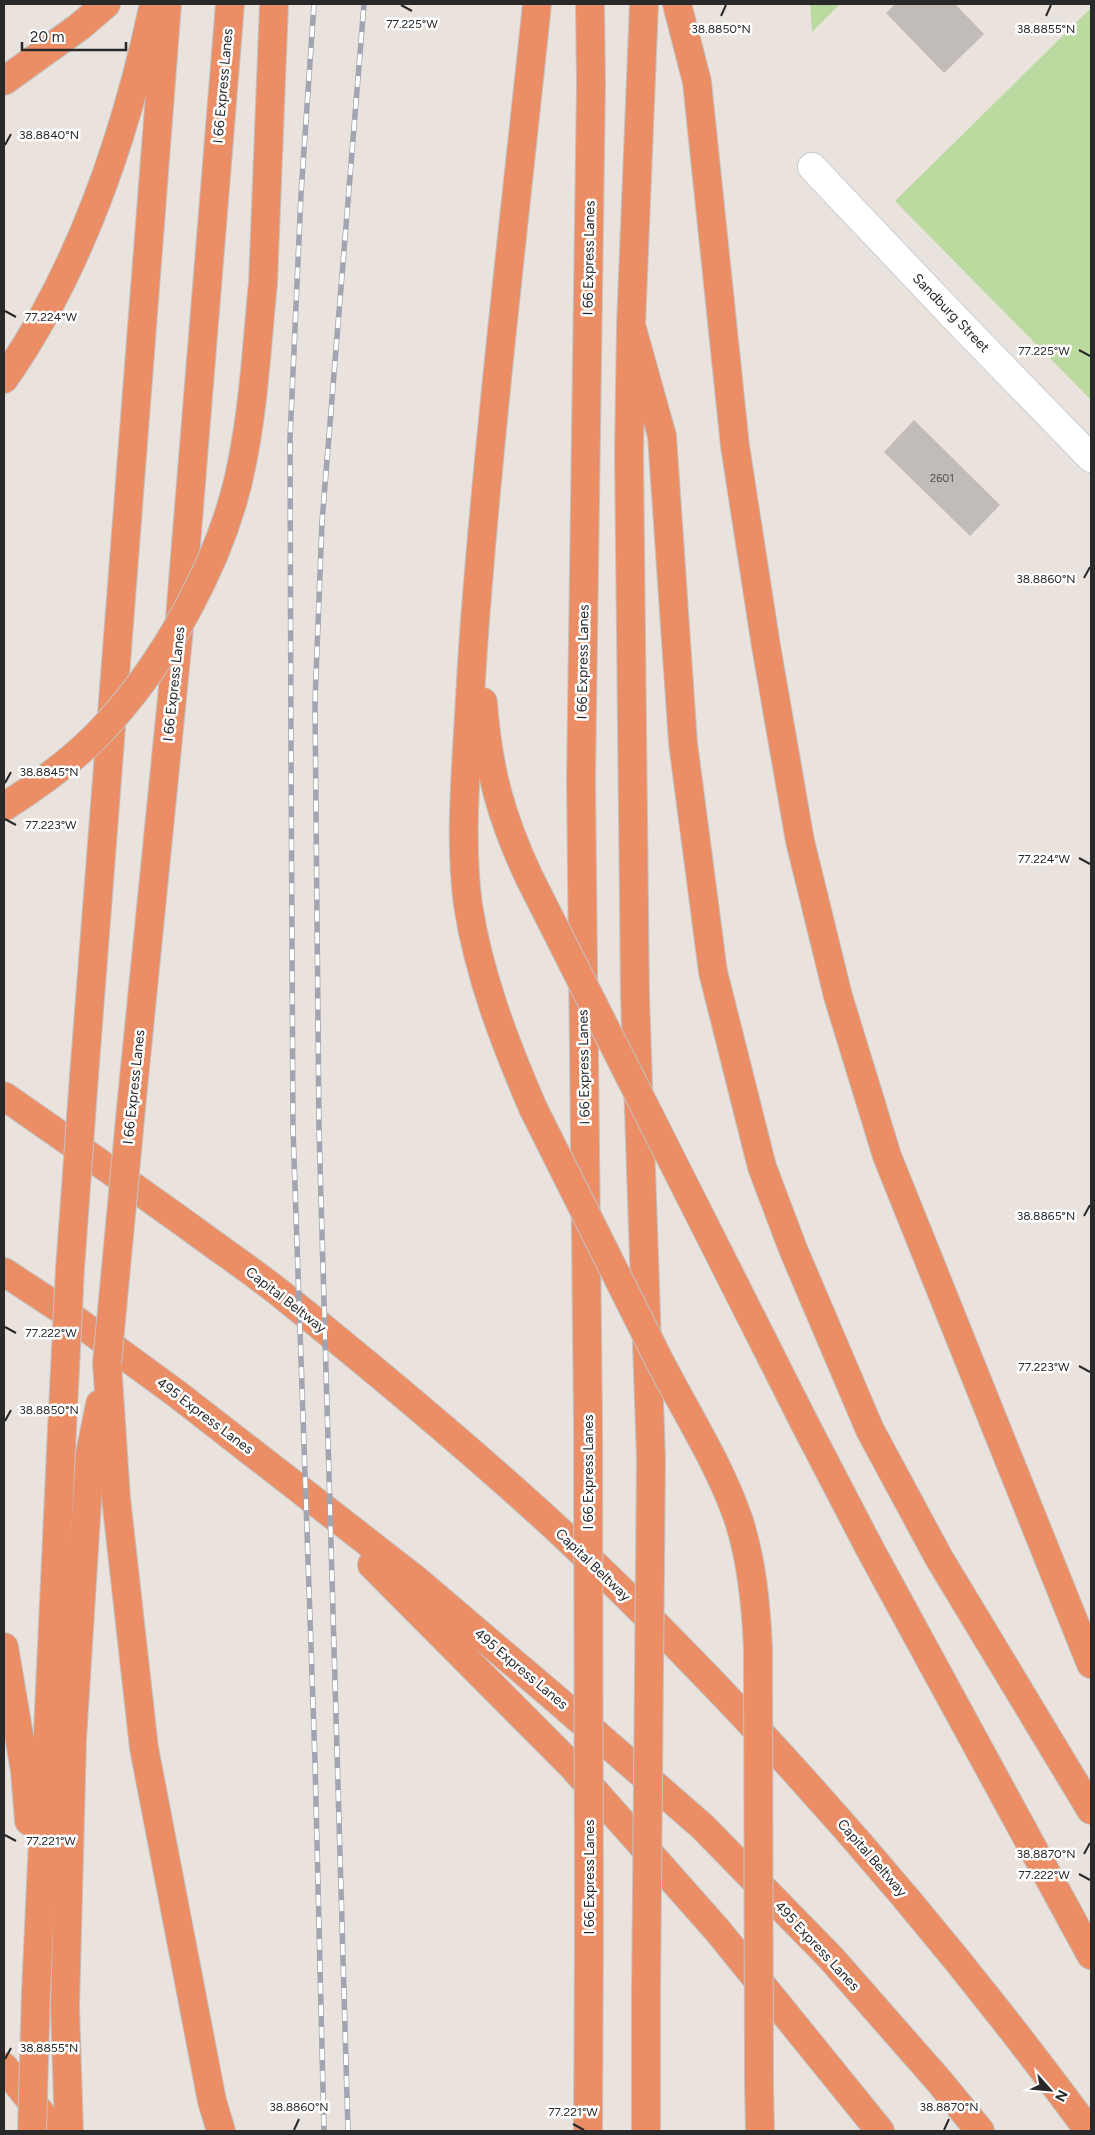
<svg xmlns="http://www.w3.org/2000/svg" width="1095" height="2135" font-family="Figtree,sans-serif">
<style>
.green{fill:#bbda9f}
.building{fill:#c2bcb9}
.lines{fill:none;stroke-linecap:round;stroke-linejoin:round}
.minor-casing{stroke:#c8ccd5;stroke-width:30}
.motorway-casing{stroke:#c3c3c3;stroke-width:30}
.minor{stroke:#fff;stroke-width:28}
.motorway{stroke:#ec8e65;stroke-width:28}
.rail-casing{stroke:#a0a5b1;stroke-width:5.5}
.rail{stroke:#fff;stroke-width:4;stroke-dasharray:11;stroke-linecap:butt}
.motorway-bridge-casing{stroke:#c3c3c3;stroke-width:30;stroke-linecap:butt}
.motorway-bridge{stroke:#ec8e65;stroke-width:28}
.ticks{fill:none;stroke:#292929;stroke-width:2}
.labels{text-anchor:middle;dominant-baseline:central;stroke-width:5;stroke-linejoin:round;paint-order:stroke}
.number-label{font-size:11px;fill:#4f4e4d}
.street-label{font-size:14px;fill:#292929;stroke:#fff}
.ticks-label{font-size:12px;text-anchor:middle;fill:#292929;stroke:#fff;stroke-width:5;stroke-linejoin:round;paint-order:stroke}
</style>
<rect width="100%" height="100%" fill="#eae2dc"/>
<g class="green">
<polygon points="810,4 840,4 812,32"/>
<polygon points="1091,8 1091,400 895,201"/>
</g>
<g class="building">
<polygon points="895,4 955,4 984,34 944,73 886,13"/>
<polygon points="914,420 1000,505 970,536 884,452"/>
</g>
<g class="lines">
<defs>
<polyline id="minor" points="812,167 956,319 1091,458"/>
<g id="motorway">
<polyline points="644,4 631,325 629,454 635,997 651,1459"/>
<polyline points="677,4 697,82 735,446 766,646 800,841 838,996 887,1156 1091,1664"/>
<polyline points="4,81 79,27 106,4"/>
<polyline points="263,283 274,4"/>
<polyline points="631,325 662,436 683,743 713,972 762,1167 793,1249 870,1430 939,1558 1091,1810"/>
<path d="M4 379C81 269 125 138 153 8"/>
<path d="M483 702C488 770 501 818 530 879"/>
<polyline points="84,1076 167,4"/>
<path d="M4 1096C70 1142 136 1188 202 1236 228 1255 256 1274 281 1294 379 1373 477 1454 569 1540 760 1721 933 1919 1089 2131"/>
<polyline points="132,1098 180,618 230,4"/>
<path d="M533 1108C505 1043 479 976 468 905 461 853 464 800 467 748 470 701 472 655 476 608 492 406 516 205 537 4"/>
<polyline points="4,1272 62,1310 177,1394 415,1579 556,1699 703,1827 831,1958 939,2081 980,2131"/>
<polyline points="107,1363 116,1498 144,1748 212,2101 221,2131"/>
<polyline points="588,1420 581,780 591,84 590,4"/>
<polyline points="805,1424 870,1549 1091,1955"/>
<polyline points="372,1565 573,1767 718,1931 880,2131"/>
<polyline points="4,1647 25,1771 29,1821"/>
<polyline points="36,1992 62,1429"/>
<polyline points="646,1995 646,2131"/>
<polyline points="4,2067 55,2131"/>
<polyline points="759,2085 760,2131"/>
<polyline points="69,2131 65,2008 72,1740 90,1454 100,1404"/>
<polyline points="588,2131 589,1932"/>
</g>
</defs>
<use href="#minor" class="minor-casing"/>
<use href="#motorway" class="motorway-casing"/>
<use href="#minor" class="minor"/>
<use href="#motorway" class="motorway"/>
<defs>
<g id="rail">
<polyline points="314,4 301,194 290,439 291,756 293,1129 315,1761 324,2131"/>
<polyline points="348,2131 319,1129 315,702 322,522 364,4"/>
</g>
</defs>
<use href="#rail" class="rail-casing"/>
<use href="#rail" class="rail"/>
<defs>
<g id="motorway-bridge">
<path d="M4 807C37 786 69 763 96 736 164 667 224 557 242 463 254 404 257 342 263 283"/>
<polyline points="530,879 805,1424"/>
<path d="M533 1108C574 1189 614 1271 655 1352 683 1408 719 1462 739 1521 752 1562 756 1605 758 1648L759 2085"/>
<polyline points="107,1363 132,1098"/>
<polyline points="588,1420 589,1932"/>
<polyline points="62,1429 70,1269 84,1076"/>
<polyline points="646,1995 651,1459"/>
<polyline points="32,2131 36,1992"/>
</g>
</defs>
<use href="#motorway-bridge" class="motorway-bridge-casing"/>
<use href="#motorway-bridge" class="motorway-bridge"/>
</g>
<path class="ticks" d="M401 5 412 11M721 16 726 5M1046 16 1051 5M5 145 11 134M5 311 16 317M1079 350 1090 356M1084 578 1090 567M5 783 11 772M5 819 16 825M1079 858 1090 864M1084 1216 1090 1205M5 1327 16 1333M1079 1366 1090 1372M5 1421 11 1410M5 1835 16 1841M1084 1854 1090 1843M1079 1874 1090 1880M5 2059 11 2048M573 2124 584 2130M294 2130 299 2119M944 2130 949 2119"/>
<g class="labels">
<g class="number-label">
<text x="942" y="478">2601</text>
</g>
<g class="street-label">
<text transform="translate(223 86) rotate(-85)">I 66 Express Lanes</text>
<text transform="translate(589 258) rotate(-89)">I 66 Express Lanes</text>
<text transform="translate(951 313) rotate(46)">Sandburg Street</text>
<text transform="translate(583 662) rotate(-89)">I 66 Express Lanes</text>
<text transform="translate(174 684) rotate(-84)">I 66 Express Lanes</text>
<text transform="translate(584 1067) rotate(-91)">I 66 Express Lanes</text>
<text transform="translate(134 1087) rotate(-84)">I 66 Express Lanes</text>
<text transform="translate(286 1300) rotate(38)">Capital Beltway</text>
<text transform="translate(205 1416) rotate(37)">495 Express Lanes</text>
<text transform="translate(588 1472) rotate(-90)">I 66 Express Lanes</text>
<text transform="translate(593 1565) rotate(44)">Capital Beltway</text>
<text transform="translate(521 1669) rotate(40)">495 Express Lanes</text>
<text transform="translate(872 1858) rotate(49)">Capital Beltway</text>
<text transform="translate(589 1877) rotate(-90)">I 66 Express Lanes</text>
<text transform="translate(817 1946) rotate(47)">495 Express Lanes</text>
</g>
</g>
<g class="ticks-label">
<text x="412" y="28">77.225°W</text>
<text x="721" y="33">38.8850°N</text>
<text x="1046" y="33">38.8855°N</text>
<text x="49" y="139">38.8840°N</text>
<text x="51" y="321">77.224°W</text>
<text x="1044" y="355">77.225°W</text>
<text x="1046" y="583">38.8860°N</text>
<text x="49" y="776">38.8845°N</text>
<text x="51" y="829">77.223°W</text>
<text x="1044" y="863">77.224°W</text>
<text x="1046" y="1220">38.8865°N</text>
<text x="51" y="1337">77.222°W</text>
<text x="1044" y="1371">77.223°W</text>
<text x="49" y="1414">38.8850°N</text>
<text x="51" y="1845">77.221°W</text>
<text x="1046" y="1858">38.8870°N</text>
<text x="1044" y="1879">77.222°W</text>
<text x="49" y="2052">38.8855°N</text>
<text x="299" y="2111">38.8860°N</text>
<text x="949" y="2111">38.8870°N</text>
<text x="573" y="2116">77.221°W</text>
</g>
<rect width="1095" height="2135" fill="none" stroke="#292929" stroke-width="10"/>
<g transform="translate(1050 2090) rotate(117)" stroke="#ffffff" stroke-width="4" paint-order="stroke">
<path d="M0-4L9 19L0 12L-9 19Z" fill="#292929"/>
<text y="-8" font-size="14" font-weight="bold" text-anchor="middle" fill="#292929">N</text>
</g>
<path d="M22 42v8h104v-8" fill="none" stroke="#292929" stroke-width="2.5"/>
<text x="30" y="42" font-size="15" fill="#292929" stroke="#ffffff" stroke-width="4" paint-order="stroke">20 m</text>
</svg>
